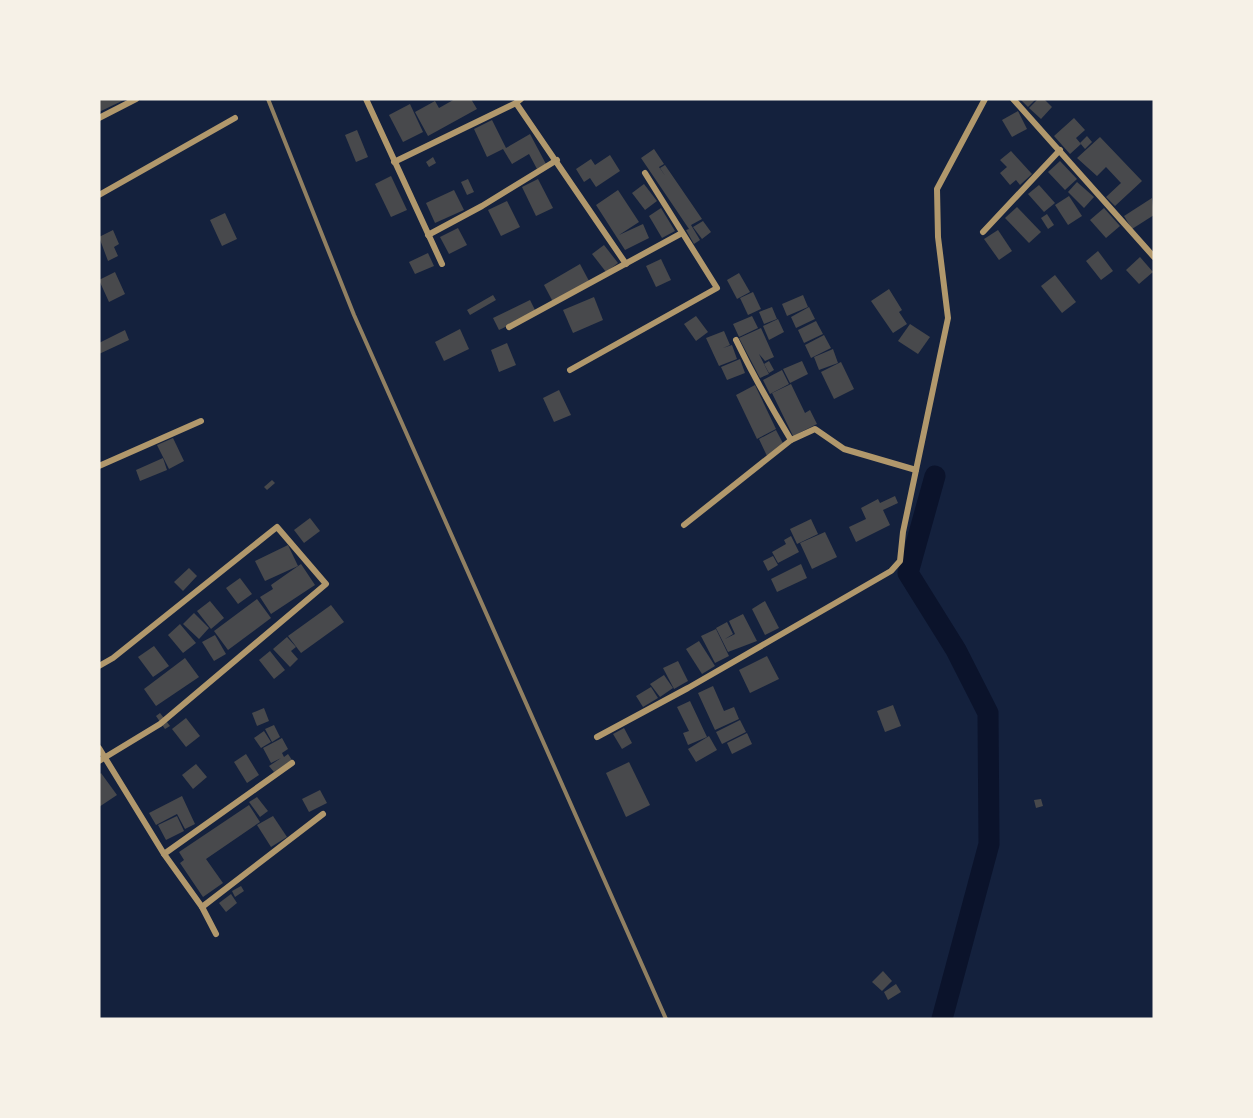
<svg xmlns="http://www.w3.org/2000/svg" width="1253" height="1118" font-family="Jost,sans-serif">
<style>
.lines{fill:none;stroke-linecap:round;stroke-linejoin:round}
.river{stroke:#0b132b;stroke-width:21}
.building{fill:#48494c}
.minor{stroke:#b1986c;stroke-width:6}
.rail{stroke:#918062;stroke-width:4}
</style>
<rect width="100%" height="100%" fill="#14213d"/>
<g class="lines">
<polyline class="river" points="935,476 908,573 956,650 988,713 989,844 942,1019"/>
</g>
<g class="building">
<polygon points="99,99 126,99 99,112"/>
<polygon points="455,99 471,99 477,109 428,136 415,112 435,101 439,108"/>
<polygon points="1020,99 1036,99 1028,107"/>
<polygon points="1038,99 1044,99 1052,107 1041,119 1029,108"/>
<polygon points="410,104 423,132 403,142 389,115"/>
<polygon points="1018,111 1027,129 1012,137 1002,120"/>
<polygon points="1074,118 1085,130 1076,138 1081,144 1070,154 1054,136"/>
<polygon points="492,120 506,148 530,134 546,164 537,169 529,154 512,164 503,149 487,157 474,129"/>
<polygon points="357,130 368,157 356,162 345,135"/>
<polygon points="1087,136 1092,142 1085,149 1080,143"/>
<polygon points="1100,137 1142,181 1115,206 1106,197 1121,183 1106,167 1097,176 1077,158"/>
<polygon points="654,149 664,164 659,167 666,177 660,168 665,165 702,219 691,225 700,240 694,244 686,230 689,229 641,158"/>
<polygon points="1011,151 1032,174 1020,185 1016,180 1010,185 1000,173 1007,167 1000,160"/>
<polygon points="610,155 620,171 596,187 590,178 584,182 576,169 591,159 595,165"/>
<polygon points="433,157 436,163 429,167 426,162"/>
<polygon points="1060,161 1077,179 1065,190 1048,172"/>
<polygon points="391,176 407,210 391,217 375,184"/>
<polygon points="468,179 474,192 467,195 461,182"/>
<polygon points="538,179 553,208 536,216 522,187"/>
<polygon points="1077,182 1094,197 1084,208 1068,192"/>
<polygon points="644,184 657,201 645,210 632,193"/>
<polygon points="1039,185 1055,203 1044,212 1028,194"/>
<polygon points="454,190 464,210 435,223 426,203"/>
<polygon points="618,190 639,222 619,235 643,224 649,238 625,250 596,205"/>
<polygon points="1069,196 1082,216 1068,225 1055,205"/>
<polygon points="1152,198 1154,215 1132,229 1124,216"/>
<polygon points="507,201 520,227 501,236 488,210"/>
<polygon points="1017,207 1041,232 1029,243 1005,218"/>
<polygon points="661,208 675,231 662,238 649,216"/>
<polygon points="1104,208 1120,226 1106,238 1090,220"/>
<polygon points="225,213 237,239 222,246 210,220"/>
<polygon points="1047,214 1054,225 1048,229 1041,218"/>
<polygon points="703,221 711,232 702,239 693,227"/>
<polygon points="458,228 467,245 449,254 440,237"/>
<polygon points="113,230 119,244 114,247 118,256 108,261 99,237"/>
<polygon points="998,230 1012,251 999,260 984,239"/>
<polygon points="604,245 618,263 606,272 592,254"/>
<polygon points="1098,251 1113,271 1101,280 1086,261"/>
<polygon points="428,253 434,266 415,274 409,262"/>
<polygon points="1140,257 1153,272 1139,284 1126,270"/>
<polygon points="661,259 671,280 656,287 646,266"/>
<polygon points="580,264 589,281 553,302 544,285"/>
<polygon points="115,272 125,294 109,302 99,280"/>
<polygon points="739,273 750,292 737,299 727,280"/>
<polygon points="1055,275 1076,302 1062,313 1041,286"/>
<polygon points="889,289 902,310 899,312 907,324 893,333 871,301"/>
<polygon points="753,292 761,309 748,315 740,298"/>
<polygon points="493,295 496,300 470,315 467,310"/>
<polygon points="803,295 808,307 787,316 782,304"/>
<polygon points="594,297 603,320 573,333 563,310"/>
<polygon points="530,300 536,312 499,330 493,318"/>
<polygon points="772,307 777,319 764,324 759,312"/>
<polygon points="809,307 815,319 796,328 791,317"/>
<polygon points="696,316 708,332 696,341 684,324"/>
<polygon points="752,316 758,328 739,337 733,324"/>
<polygon points="778,319 784,332 769,340 763,326"/>
<polygon points="816,321 823,334 804,343 798,330"/>
<polygon points="910,324 930,337 918,354 898,341"/>
<polygon points="761,328 774,357 765,361 759,354 769,374 760,378 739,338"/>
<polygon points="460,329 469,349 444,361 435,342"/>
<polygon points="125,330 129,340 99,354 99,343"/>
<polygon points="724,331 730,345 723,348 732,345 737,359 719,366 706,338"/>
<polygon points="824,335 831,348 811,358 805,345"/>
<polygon points="507,343 516,365 499,372 491,350"/>
<polygon points="833,349 838,363 819,370 814,357"/>
<polygon points="740,359 745,373 727,380 721,367"/>
<polygon points="769,361 774,370 769,373 764,364"/>
<polygon points="802,361 808,374 790,383 783,369"/>
<polygon points="841,362 854,389 834,399 821,372"/>
<polygon points="782,370 789,384 770,394 763,380"/>
<polygon points="791,384 805,413 810,410 817,424 793,436 772,393"/>
<polygon points="755,385 776,429 757,439 736,395"/>
<polygon points="559,390 571,415 554,422 543,398"/>
<polygon points="776,430 785,447 767,456 759,439"/>
<polygon points="173,438 184,461 169,469 157,445"/>
<polygon points="163,458 167,470 140,481 136,470"/>
<polygon points="272,480 275,483 267,490 264,487"/>
<polygon points="895,496 898,503 883,510 890,525 856,542 849,527 866,519 861,508 878,499 880,503"/>
<polygon points="310,518 320,531 304,543 294,530"/>
<polygon points="811,519 818,534 797,544 790,529"/>
<polygon points="825,532 837,557 812,569 800,543"/>
<polygon points="791,536 799,552 778,563 772,552 786,544 784,540"/>
<polygon points="288,545 298,566 265,581 255,561"/>
<polygon points="773,556 778,565 768,571 763,561"/>
<polygon points="301,564 315,585 271,614 260,597 273,589 271,585"/>
<polygon points="801,564 807,578 777,592 771,579"/>
<polygon points="189,568 197,576 183,591 174,582"/>
<polygon points="240,578 252,594 238,604 226,588"/>
<polygon points="257,599 271,618 228,650 214,631"/>
<polygon points="210,601 224,618 211,629 197,611"/>
<polygon points="765,601 779,628 765,635 752,609"/>
<polygon points="331,605 344,622 301,653 288,636"/>
<polygon points="194,613 209,628 199,639 183,624"/>
<polygon points="743,614 757,641 728,652 716,628 727,622 733,634 725,639 735,634 729,621"/>
<polygon points="180,624 196,643 183,653 168,635"/>
<polygon points="716,629 729,656 715,663 701,636"/>
<polygon points="215,635 226,654 214,661 202,642"/>
<polygon points="287,637 296,647 291,651 298,659 290,667 273,649"/>
<polygon points="699,641 715,666 702,674 686,649"/>
<polygon points="154,646 169,666 153,677 138,657"/>
<polygon points="270,651 285,670 274,679 259,660"/>
<polygon points="767,656 779,679 750,693 739,670"/>
<polygon points="185,658 199,677 156,706 144,689"/>
<polygon points="678,661 688,681 674,689 663,668"/>
<polygon points="664,675 673,688 660,697 650,684"/>
<polygon points="713,686 724,711 734,707 739,719 715,730 698,693"/>
<polygon points="651,687 658,698 643,707 636,696"/>
<polygon points="690,701 707,737 688,745 683,733 689,731 677,707"/>
<polygon points="893,705 901,726 885,732 877,711"/>
<polygon points="264,708 269,721 257,726 252,713"/>
<polygon points="160,713 170,726 165,729 156,716"/>
<polygon points="186,718 200,736 186,747 172,729"/>
<polygon points="740,720 746,732 722,744 716,732"/>
<polygon points="274,725 280,737 272,742 265,729"/>
<polygon points="624,728 632,743 622,749 613,734"/>
<polygon points="264,731 271,742 261,748 254,738"/>
<polygon points="747,733 752,744 732,754 727,743"/>
<polygon points="709,736 717,750 696,762 688,749"/>
<polygon points="282,738 288,749 282,753 284,757 288,754 292,760 274,772 269,766 281,758 271,763 263,748"/>
<polygon points="246,754 259,775 247,783 234,762"/>
<polygon points="629,762 650,805 626,817 606,773"/>
<polygon points="196,764 207,777 193,789 182,775"/>
<polygon points="101,773 117,795 99,807 99,775"/>
<polygon points="320,790 327,803 309,812 302,799"/>
<polygon points="182,796 195,824 185,829 177,814 156,825 149,813"/>
<polygon points="257,797 268,811 260,817 249,802"/>
<polygon points="1041,799 1043,806 1036,808 1034,800"/>
<polygon points="249,805 260,822 206,859 223,883 203,897 180,863 184,860 179,852"/>
<polygon points="177,816 184,831 166,840 158,825"/>
<polygon points="273,816 287,837 271,847 257,825"/>
<polygon points="241,886 244,891 235,897 232,891"/>
<polygon points="231,894 237,903 226,912 219,903"/>
<polygon points="883,971 892,981 882,991 872,982"/>
<polygon points="896,984 901,992 888,1000 884,992"/>
</g>
<g class="lines">
<g class="minor">
<polyline points="366,99 442,264"/>
<polyline points="521,99 516,103 626,264"/>
<polyline points="1013,99 1154,257"/>
<polyline points="99,118 136,99"/>
<polyline points="394,162 516,103"/>
<polyline points="99,195 235,118"/>
<polyline points="983,232 1060,150"/>
<polyline points="428,235 482,206 557,160"/>
<polyline points="509,327 682,233"/>
<path d="M736 340C753 375 771 407 791 440"/>
<polyline points="570,370 717,288 645,173"/>
<polyline points="99,466 201,421"/>
<polyline points="684,525 791,440 815,429 844,449 916,470"/>
<polyline points="99,666 113,658 277,527 326,584 160,724 99,761"/>
<polyline points="597,737 688,688 891,571 900,561 903,532 948,318 938,237 937,189 985,99"/>
<polyline points="99,748 164,854 202,907 216,934"/>
<polyline points="164,854 292,763"/>
<polyline points="202,907 323,814"/>
</g>
<polyline class="rail" points="268,99 354,315 666,1019"/>
</g>
<rect width="1253" height="1118" fill="none" stroke="#f6f1e7" stroke-width="201"/>
</svg>
